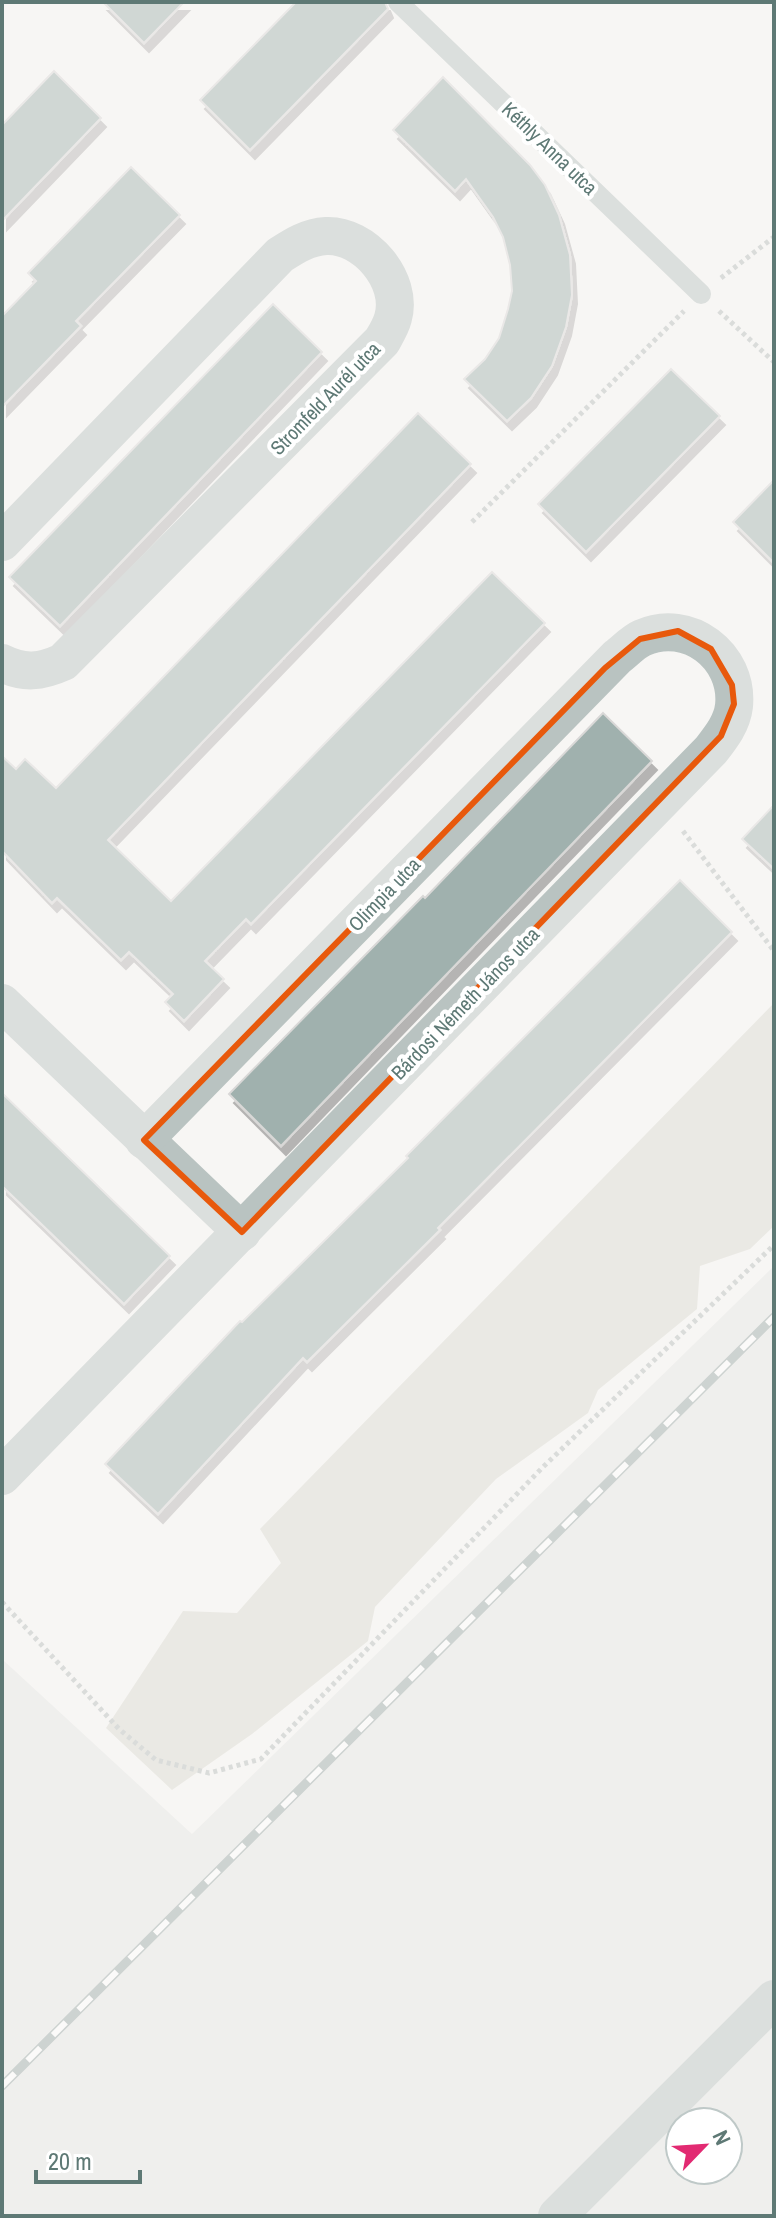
<svg xmlns="http://www.w3.org/2000/svg" width="776" height="2218" font-family="'Archivo Narrow',sans-serif">
<style>
.built{fill:#e5e7e5;fill-rule:evenodd}
.green{fill:#dadad1}
.building{fill:#a0b1ae;stroke:#d9d8d7;stroke-width:2;filter:url(#shadow)}
.lines{fill:none;stroke-linecap:round;stroke-linejoin:round}
.path{stroke:#b5bcbb;stroke-width:5;stroke-dasharray:4 4;stroke-linecap:butt}
.service{stroke:#b9c3c1;stroke-width:20}
.minor{stroke:#b9c3c1;stroke-width:38}
.rail-casing{stroke:#9aa8a6;stroke-width:9}
.rail{stroke:#fff;stroke-width:6;stroke-dasharray:18;stroke-linecap:butt}
.marked{fill:none;stroke:#e8590c;stroke-width:6;stroke-linejoin:round}
.labels{text-anchor:middle;dominant-baseline:central;stroke-width:8;stroke-linejoin:round;paint-order:stroke}
.street-label{font-size:20px;fill:#5e7975;stroke:#fff}
</style>
<defs>
<filter id="shadow"><feDropShadow dx="5" dy="9" stdDeviation="0" flood-color="#0004"/></filter>
</defs>
<rect width="100%" height="100%" fill="#f7f6f4"/>
<path class="built" d="M774 1266V2216H2V1659L192 1834ZM680 2122H728V2170H680Z"/>
<polygon class="green" points="774,1003 774,1226 750,1249 700,1266 697,1309 598,1390 588,1413 496,1479 375,1607 368,1641 252,1734 172,1790 106,1728 183,1611 237,1613 281,1563 260,1529"/>
<g class="building">
<polygon points="103,2 184,2 144,43"/>
<polygon points="296,2 385,2 388,9 250,150 200,100"/>
<polygon points="54,71 101,118 2,221 2,125"/>
<polygon points="443,77 530,165 545,185 559,215 570,255 572,295 566,327 552,366 531,398 507,421 464,379 485,359 499,338 508,309 512,291 510,265 503,237 493,217 466,179 455,191 393,130"/>
<polygon points="131,167 180,215 76,321 81,326 2,407 2,316 36,281 28,273"/>
<polygon points="273,304 322,352 60,626 9,577"/>
<polygon points="671,369 720,416 586,552 538,504"/>
<polygon points="418,413 471,464 108,840 171,901 492,572 545,623 251,924 246,919 205,961 224,979 184,1021 165,1002 173,994 129,952 121,960 57,898 52,903 2,851 2,756 16,769 25,759 56,788"/>
<polygon points="774,480 774,563 733,522"/>
<polygon points="603,713 652,761 281,1146 229,1094 423,896 425,898"/>
<polygon points="774,805 774,869 742,839"/>
<polygon points="680,880 732,932 438,1228 440,1230 307,1362 303,1358 158,1514 105,1464 240,1321 242,1322 408,1158 406,1156"/>
<polygon points="2,1093 170,1256 124,1304 2,1186"/>
</g>
<g class="lines">
<g class="path">
<polyline points="721,278 774,237"/>
<polyline points="719,311 774,362"/>
<polyline points="472,522 684,311"/>
<polyline points="683,831 774,951"/>
<polyline points="2,1602 119,1729 156,1760 209,1773 261,1759 542,1468 774,1245"/>
</g>
<polyline class="service" points="398,2 701,294"/>
<g class="minor">
<path d="M2 542 280 255C294 246 308 237 326 236 364 234 404 280 393 318 391 326 386 334 382 341L63 662C41 672 24 674 2 663"/>
<polyline points="2,1003 242,1232"/>
<path d="M2 1476 711 750C722 736 732 723 734 706 739 656 688 617 642 638 633 642 625 651 617 657L144 1140"/>
<polyline points="557,2216 774,1999"/>
</g>
<defs>
<polyline id="rail" points="2,2086 774,1317"/>
</defs>
<use href="#rail" class="rail-casing"/>
<use href="#rail" class="rail"/>
</g>
<path d="M0 0H776V2218H0ZM678 631 711 649 732 685 734 704 721 736 242 1232 144 1140 605 668 640 639Z" fill="#f7f6f4" fill-opacity=".55" fill-rule="evenodd"/>
<path class="marked" d="M678 631 711 649 732 685 734 704 721 736 242 1232 144 1140 605 668 640 639Z"/>
<g class="labels">
<g class="street-label">
<text transform="translate(550 148) rotate(44)">Kéthly Anna utca</text>
<text transform="translate(325 398) rotate(-46)">Stromfeld Aurél utca</text>
<text transform="translate(384 894) rotate(-46)">Olimpia utca</text>
<text transform="translate(465 1003) rotate(-46)">Bárdosi Németh János utca</text>
</g>
</g>
<rect width="776" height="2218" fill="none" stroke="#5e7975" stroke-width="8"/>
<g transform="translate(704 2146) rotate(65)"><circle r="38" fill="#ffffff" stroke="#bfc9c8" stroke-width="2"/>
<path d="M0-6L14 30L0 20L-14 30Z" fill="#e22a72"/>
<text y="-12" font-size="22" font-weight="bold" text-anchor="middle" fill="#5e7975">N</text>
</g>
<path d="M36 2170v12h104v-12" fill="none" stroke="#5e7975" stroke-width="4"/>
<text x="48" y="2170" font-size="24" fill="#5e7975" stroke="#ffffff" stroke-width="6" paint-order="stroke">20 m</text>
</svg>
